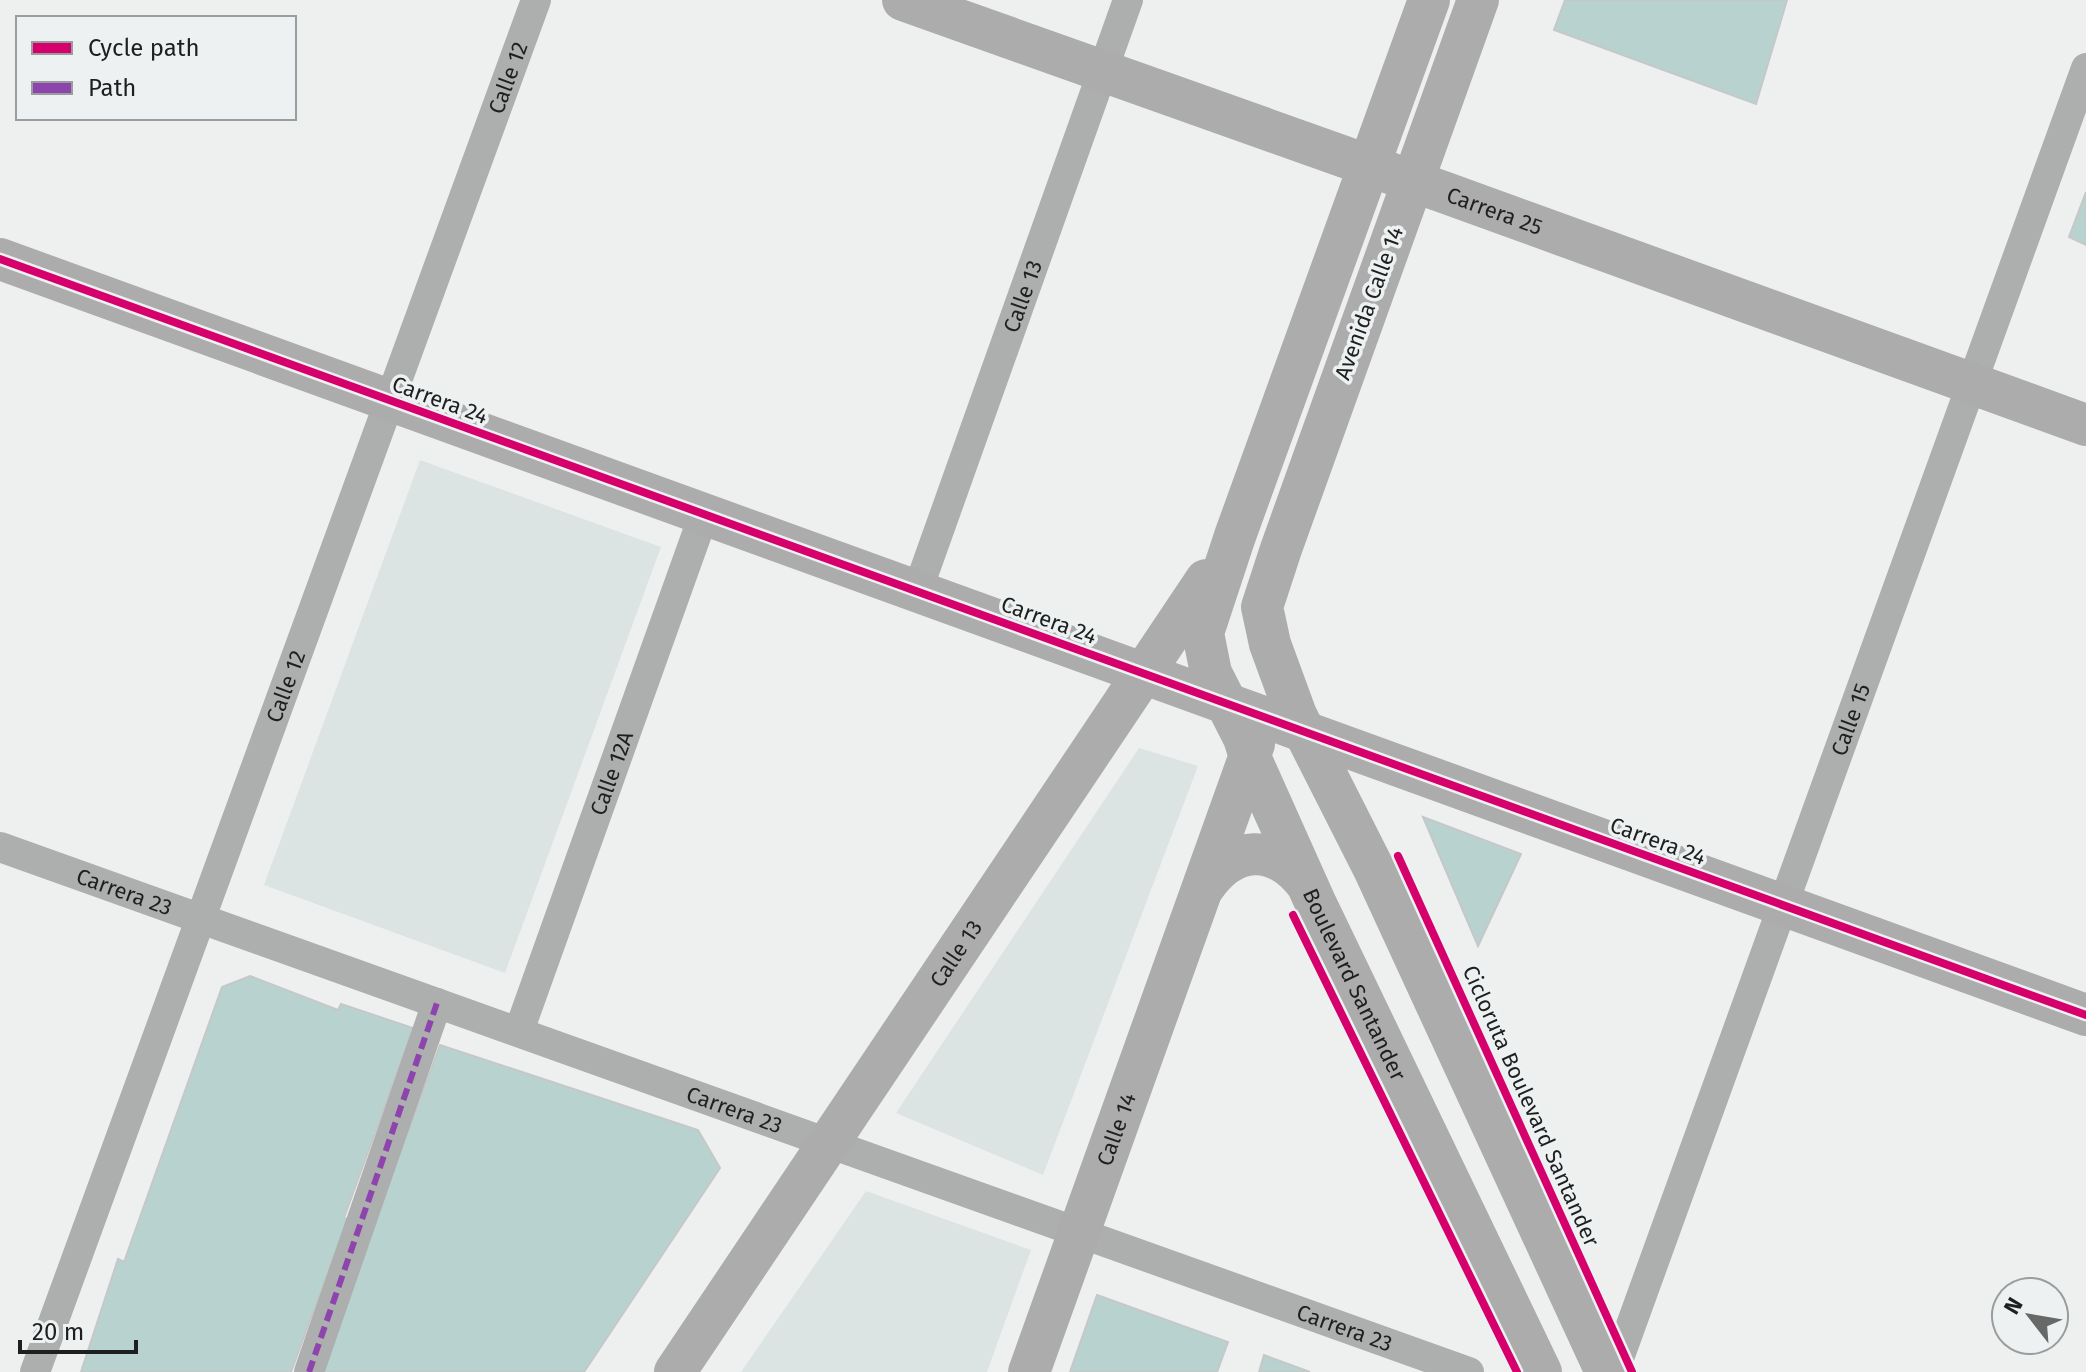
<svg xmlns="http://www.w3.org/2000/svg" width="2086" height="1372" font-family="'Fira Sans',sans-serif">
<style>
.built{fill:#dbe4e3}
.building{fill:#b8d2d0;stroke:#c6c8c8;stroke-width:2}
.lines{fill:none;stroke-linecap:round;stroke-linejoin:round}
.street{stroke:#adaeae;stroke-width:30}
.secondary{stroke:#adacac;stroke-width:42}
.quiet{stroke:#8e44ad;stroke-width:6;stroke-dasharray:12 6;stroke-linecap:butt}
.cycleway-casing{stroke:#edf1f1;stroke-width:13}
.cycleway{stroke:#d6006c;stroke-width:8}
.labels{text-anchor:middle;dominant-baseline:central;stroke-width:7;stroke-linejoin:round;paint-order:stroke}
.street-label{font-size:22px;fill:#1e1f1f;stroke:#edf1f1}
</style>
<rect width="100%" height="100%" fill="#eef0f0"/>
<g class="built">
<polygon points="420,460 661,547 505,973 264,885"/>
<polygon points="1139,748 1198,766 1043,1175 896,1113"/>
<polygon points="866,1191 1031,1250 987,1372 741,1372"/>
</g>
<g class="building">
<polygon points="1565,0 1787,0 1756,104 1554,30"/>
<polygon points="2086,192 2086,245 2069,237"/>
<polygon points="1423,817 1521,854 1478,946"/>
<polygon points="250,976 338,1010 341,1004 413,1028 344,1218 373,1227 440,1045 698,1130 720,1168 584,1372 322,1372 361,1263 334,1255 291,1372 81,1372 118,1259 124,1262 222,987"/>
<polygon points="1097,1295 1228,1342 1217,1372 1070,1372"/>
<polygon points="1264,1355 1310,1372 1259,1372"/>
</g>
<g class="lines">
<g class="street">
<path id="s1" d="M917 592 1128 0"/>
<path id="s2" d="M0 847 1469 1372"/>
<path id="s3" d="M519 1031 704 514"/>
<path id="s4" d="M35 1372 536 0"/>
<polyline points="309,1372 437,1003"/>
<path id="s5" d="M1614 1372 2086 68"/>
</g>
<g class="secondary">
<path id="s6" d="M903 0 1446 193 2086 425"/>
<path id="s7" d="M1429 0 1235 536 1203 633 1211 673 1244 738 1250 757 1315 902 1541 1372"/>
<polyline points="1478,0 1281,549 1262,607 1270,644 1296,715 1374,869 1606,1372"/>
<polyline points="0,259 2086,1015"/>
<path d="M1204 887C1233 845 1274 843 1306 883"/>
<path id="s8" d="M675 1372 1206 580"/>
<path id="s9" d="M1029 1372 1254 744"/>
</g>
<polyline class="quiet" points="309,1372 437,1003"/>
<defs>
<g id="cycleway">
<polyline points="0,259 2086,1015"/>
<polyline points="1398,856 1632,1372"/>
<polyline points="1293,915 1517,1372"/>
</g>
</defs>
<use href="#cycleway" class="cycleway-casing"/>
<use href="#cycleway" class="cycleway"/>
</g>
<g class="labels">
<g class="street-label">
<text stroke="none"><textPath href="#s4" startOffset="1378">Calle 12</textPath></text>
<text stroke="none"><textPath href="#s6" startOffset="628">Carrera 25</textPath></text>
<text stroke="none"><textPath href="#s1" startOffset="314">Calle 13</textPath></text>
<text transform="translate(1369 303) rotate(-70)">Avenida Calle 14</text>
<text transform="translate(440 400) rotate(20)">Carrera 24</text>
<text transform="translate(1049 620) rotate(20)">Carrera 24</text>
<text stroke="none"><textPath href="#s4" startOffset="730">Calle 12</textPath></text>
<text stroke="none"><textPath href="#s5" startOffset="694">Calle 15</textPath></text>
<text stroke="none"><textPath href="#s3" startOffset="274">Calle 12A</textPath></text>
<text transform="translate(1658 841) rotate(20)">Carrera 24</text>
<text stroke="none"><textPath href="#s2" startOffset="132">Carrera 23</textPath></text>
<text stroke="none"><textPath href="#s8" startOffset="504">Calle 13</textPath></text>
<text stroke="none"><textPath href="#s7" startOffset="1056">Boulevard Santander</textPath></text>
<text transform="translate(1531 1106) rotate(66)">Cicloruta Boulevard Santander</text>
<text stroke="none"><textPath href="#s2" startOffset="780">Carrera 23</textPath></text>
<text stroke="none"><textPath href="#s9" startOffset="258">Calle 14</textPath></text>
<text stroke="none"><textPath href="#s2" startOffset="1428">Carrera 23</textPath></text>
</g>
</g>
<rect x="16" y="16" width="280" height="104" fill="#edf1f1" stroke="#9a9d9d" stroke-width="2"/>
<rect x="32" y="42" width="40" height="12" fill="#d6006c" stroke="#9a9d9d" stroke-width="2"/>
<text x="88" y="56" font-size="24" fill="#1e1f1f">Cycle path</text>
<rect x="32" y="82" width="40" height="12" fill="#8e44ad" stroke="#9a9d9d" stroke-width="2"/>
<text x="88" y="96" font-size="24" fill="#1e1f1f">Path</text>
<g transform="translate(2030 1316) rotate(301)"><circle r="38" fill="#edf1f1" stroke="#9a9d9d" stroke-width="2"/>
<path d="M0-6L14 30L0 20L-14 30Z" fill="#676868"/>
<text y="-12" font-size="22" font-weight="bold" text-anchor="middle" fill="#1e1f1f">N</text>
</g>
<path d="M20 1340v12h116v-12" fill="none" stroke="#1e1f1f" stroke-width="4"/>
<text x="32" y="1340" font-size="24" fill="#1e1f1f" stroke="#edf1f1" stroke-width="6" paint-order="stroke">20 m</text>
</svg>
